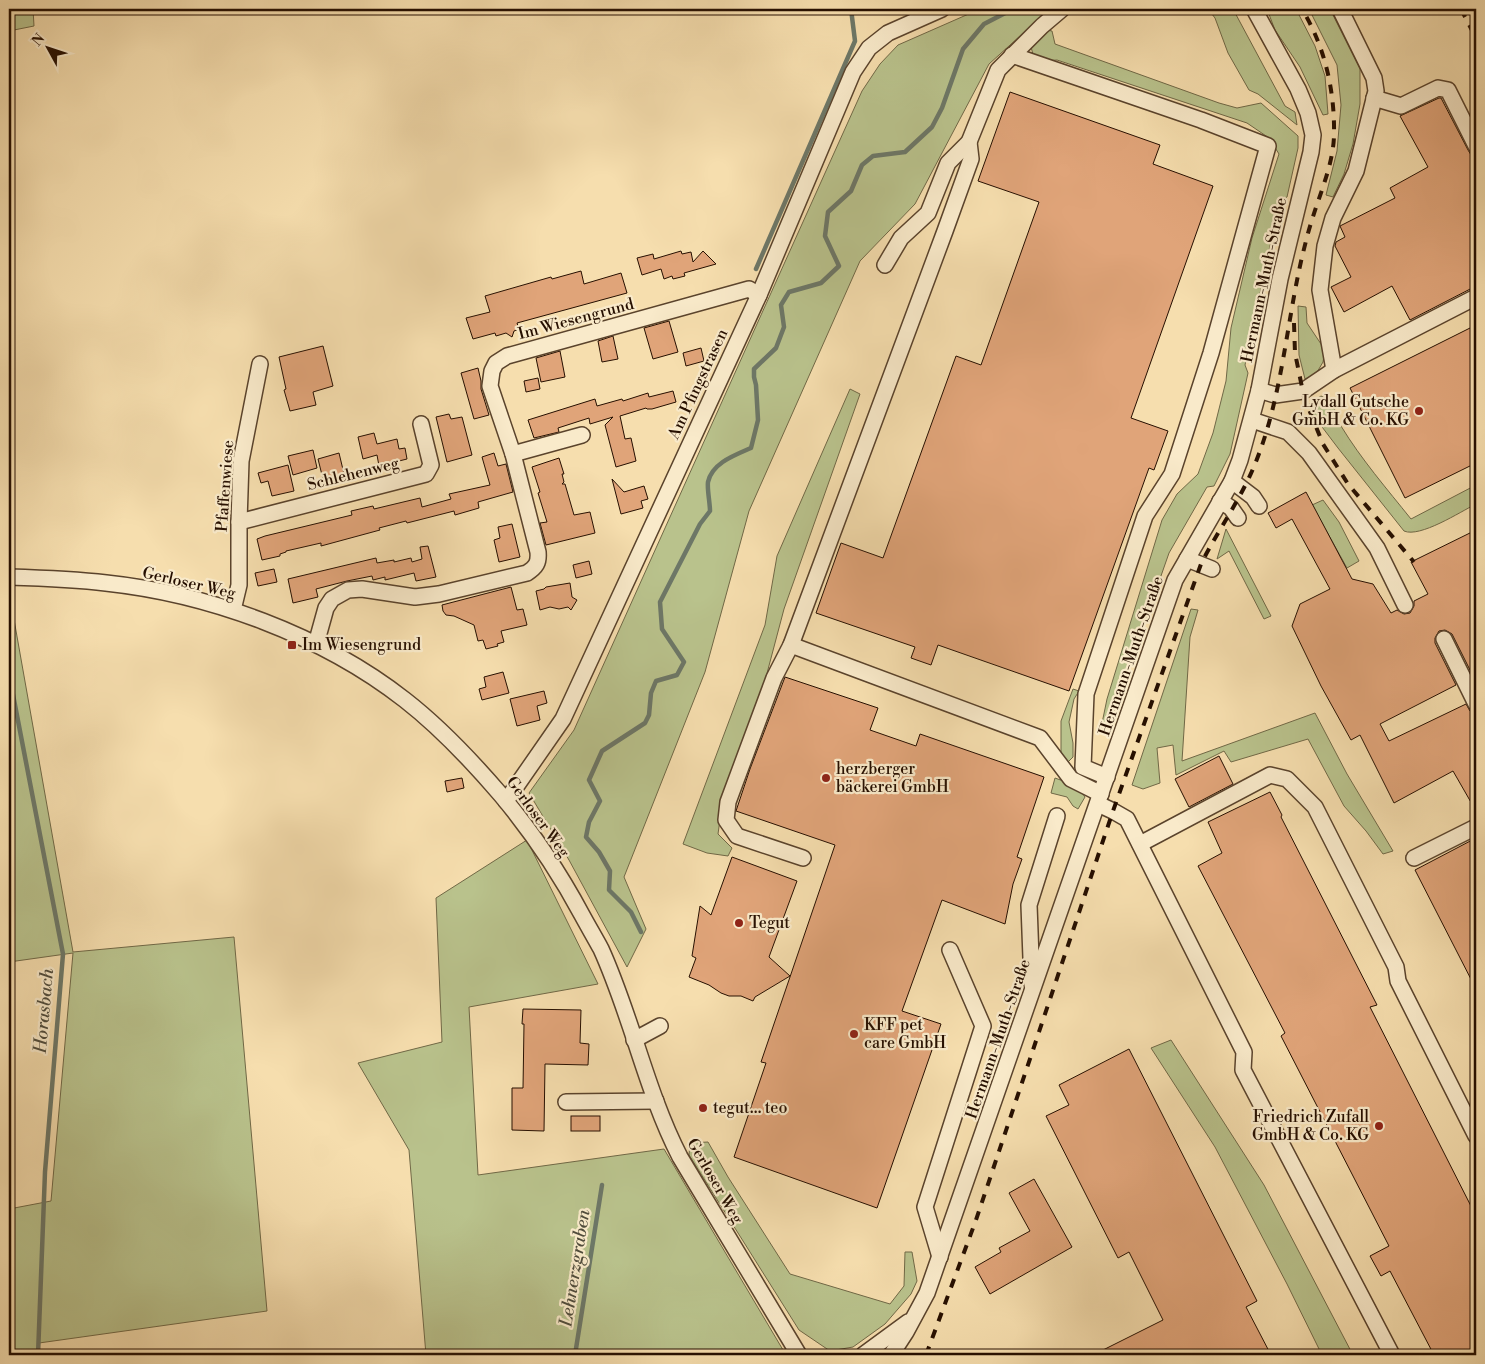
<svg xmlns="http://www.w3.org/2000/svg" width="1485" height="1364" font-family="'Libre Bodoni',serif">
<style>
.green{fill:#b9c28c;stroke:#706846}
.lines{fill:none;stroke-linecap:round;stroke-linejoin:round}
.stream{stroke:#6d7767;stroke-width:4.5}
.building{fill:#e0a479;stroke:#260f00}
.minor-casing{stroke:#5a432c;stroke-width:18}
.minor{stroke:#f9eaca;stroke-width:15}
.rail{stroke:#260f00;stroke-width:4;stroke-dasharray:9 9;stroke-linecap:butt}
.poi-dot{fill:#8f2418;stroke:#f9eaca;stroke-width:2}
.labels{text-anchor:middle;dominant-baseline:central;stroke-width:4.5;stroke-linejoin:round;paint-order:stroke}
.street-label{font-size:16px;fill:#260f00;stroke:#f9eaca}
.poi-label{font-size:16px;fill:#260f00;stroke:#f9eaca;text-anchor:start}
.water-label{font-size:18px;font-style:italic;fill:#504c3c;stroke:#f9eaca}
</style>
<rect width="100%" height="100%" fill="#f6deae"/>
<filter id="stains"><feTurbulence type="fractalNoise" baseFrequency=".004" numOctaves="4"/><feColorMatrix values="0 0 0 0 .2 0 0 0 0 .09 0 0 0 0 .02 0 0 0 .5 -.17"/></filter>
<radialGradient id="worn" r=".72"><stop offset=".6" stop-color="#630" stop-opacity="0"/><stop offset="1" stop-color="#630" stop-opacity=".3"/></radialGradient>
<g class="green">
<polygon points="9,9 33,9 34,26 9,31"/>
<polygon points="980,9 1050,9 989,64 915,204 860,261 749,511 705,672 624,877 646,929 627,967 569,860 529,793 574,730 862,91 880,64 898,45"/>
<polygon points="1208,9 1233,9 1285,106 1295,112 1297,125 1258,94 1249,90 1228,53 1215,18"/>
<polygon points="1267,9 1296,9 1315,46 1325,76 1328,114 1323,115 1300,67 1275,30"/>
<polygon points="1309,9 1330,9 1360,69 1360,104 1353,144 1344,174 1333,197 1326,195 1337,151 1341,105 1337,65"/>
<polygon points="1047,30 1052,31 1055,44 1219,103 1237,108 1261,103 1298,136 1298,148 1287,197 1279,203 1245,365 1248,373 1230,454 1214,486 1207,487 1169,553 1106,733 1101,728 1107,699 1162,520 1177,494 1198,474 1213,433 1226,381 1231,328 1252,238 1279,154 1269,138 1247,123 1057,60 1044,61 1034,58 1031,47"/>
<polygon points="1298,306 1306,307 1307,323 1325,350 1323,362 1316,374 1305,379 1299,355"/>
<polygon points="850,389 860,394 784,609 766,677 723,798 718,834 732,848 728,856 707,853 683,844 765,625 777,556"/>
<path d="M1321 396C1338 403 1333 413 1341 426 1361 459 1387 489 1411 519L1476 485V504C1460 512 1420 538 1404 531L1338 448 1313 415 1310 403Z"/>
<polygon points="1323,500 1339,522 1359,561 1347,568 1312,505"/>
<polygon points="1226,529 1271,616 1264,619 1229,551 1217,559"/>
<polygon points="9,597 10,597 73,952 234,937 267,1311 39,1343 38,1355 9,1355 9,1209 51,1201 73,953 9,962"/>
<polygon points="1191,609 1198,610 1190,637 1182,761 1315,713 1347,774 1393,851 1383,854 1366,831 1344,806 1308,739 1231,762 1224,751 1176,775 1173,745 1157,748 1160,783 1143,789 1132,785"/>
<polygon points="1073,689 1079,691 1074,699 1069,722 1073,743 1073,757 1067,763 1061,757 1061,721"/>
<polygon points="1055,778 1077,786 1085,797 1078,809 1073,806 1067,797 1051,793"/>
<polygon points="527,840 598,984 469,1007 478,1175 664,1149 786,1355 426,1355 409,1150 358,1063 442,1042 436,898"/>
<polygon points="1171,1040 1264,1185 1353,1355 1322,1355 1287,1284 1215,1147 1151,1048"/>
<polygon points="708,1142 728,1177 790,1274 890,1304 904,1286 905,1252 912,1252 917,1281 911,1294 885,1324 853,1347 830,1351 799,1330 689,1155 690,1143"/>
</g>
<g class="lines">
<g class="stream">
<polyline points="756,269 855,41 851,9"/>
<polyline points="9,674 63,954 45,1172 38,1355"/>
<path d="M641 932 631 912 609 890 610 871 599 852 586 837 589 822 600 801 589 780 602 751 645 723 649 715 651 693 656 681 677 675 684 662 662 629 660 602 700 524 710 511C710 503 707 489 708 482 712 463 735 455 751 448L758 420 756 385 754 377V369L776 348 784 327 781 305 789 292 821 283 839 266 825 236 828 212 851 191 862 165 873 156 905 152 932 127 942 108 963 49 984 24 1013 9"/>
<polyline points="575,1355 602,1185"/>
</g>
</g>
<g class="building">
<polygon points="1010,92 1160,145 1153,164 1213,186 1131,418 1168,431 1154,470 1149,468 1069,691 938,645 931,665 911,658 915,647 816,613 841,543 883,558 956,356 981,365 1039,202 978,181"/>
<polygon points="1439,98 1441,98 1468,150 1476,163 1476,286 1410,320 1392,286 1344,312 1331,287 1351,277 1335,246 1336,242 1345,237 1340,226 1395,198 1390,188 1428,167 1400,116"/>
<polygon points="681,251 682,254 691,252 693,262 703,251 716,264 684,273 685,276 673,279 672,276 664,279 661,269 642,275 637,258 653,254 654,259"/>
<polygon points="581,271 584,284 621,273 627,293 517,323 519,329 514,331 512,337 506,333 496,336 495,333 473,339 466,318 490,312 485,296 551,277 552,279"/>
<polygon points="669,321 678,352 653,359 644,328"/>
<polygon points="1476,325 1476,463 1405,498 1350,388"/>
<polygon points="613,336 618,359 602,362 598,341"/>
<polygon points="323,346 333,386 313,392 316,405 290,411 284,390 286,389 279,357"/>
<polygon points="701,348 704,361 686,366 683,353"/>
<polygon points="560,351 565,377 541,382 536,358"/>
<polygon points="478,368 481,381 481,389 489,415 474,419 461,373"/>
<polygon points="538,378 540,389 526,392 524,381"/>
<polygon points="673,391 676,402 652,409 647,409 646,408 620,416 625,439 631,438 636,461 616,467 605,425 613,417 590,424 589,418 558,428 559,432 534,438 528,420 595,399 597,406 622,399 623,401 648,393 649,397"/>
<polygon points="449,414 451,419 462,417 472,455 447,462 436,417"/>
<polygon points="374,433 377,444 397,439 399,449 405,448 407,459 379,466 377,455 363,459 358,437"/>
<polygon points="313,450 317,468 293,475 288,456"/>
<polygon points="339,453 345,478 324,483 318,459"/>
<polygon points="494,453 498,466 506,464 513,492 478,502 479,508 455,515 454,511 407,523 406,521 379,528 380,530 321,546 321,543 286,551 286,552 280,554 280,556 262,560 257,539 265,536 352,515 351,511 373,506 374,509 420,498 422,507 451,499 449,494 490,485 482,457"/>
<polygon points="559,458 564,474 562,474 564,482 562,484 565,484 574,515 590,512 595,533 546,545 540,523 547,522 538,493 540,492 532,467"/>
<polygon points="288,465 294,491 272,496 268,481 261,483 258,473"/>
<polygon points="612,479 624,492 644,486 648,499 641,501 643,508 621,514"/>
<polygon points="1306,492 1352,579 1373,584 1391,613 1397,610 1404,614 1410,613 1414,606 1414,601 1428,594 1411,562 1476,530 1476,674 1473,676 1452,634 1445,630 1439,631 1435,638 1435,643 1456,685 1380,724 1389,741 1466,704 1470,711 1476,713 1476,811 1453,771 1394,803 1360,735 1351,740 1321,686 1292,626 1300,604 1330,589 1292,519 1276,528 1268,513"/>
<polygon points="512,524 520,557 499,562 494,540 500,538 498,527"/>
<polygon points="428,546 436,577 416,581 414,573 385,580 385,577 373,580 372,576 347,581 316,589 318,597 293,603 288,579 376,558 377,563 394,560 394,562 411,558 412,562 422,559 420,547"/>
<polygon points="589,561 592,574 576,578 573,565"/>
<polygon points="274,569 277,582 258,586 255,573"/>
<polygon points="570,583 572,597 577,600 571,610 568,607 559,609 550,607 540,610 536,591 544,589 546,587"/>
<polygon points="511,587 517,610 523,609 527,625 501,631 504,642 497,644 498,646 486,649 483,640 478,641 474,625 454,616 446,615 443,611 442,605"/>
<polygon points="503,672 509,693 482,700 479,689 486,687 484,677"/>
<polygon points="785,677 878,708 870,730 916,746 920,734 1044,777 1017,857 1022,859 1013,884 1005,924 942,900 902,1011 941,1024 877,1208 734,1157 766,1063 761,1062 835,845 736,811 750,769"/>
<polygon points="544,691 547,703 537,706 540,720 517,726 510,699"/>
<polygon points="1219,756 1233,784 1189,807 1175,779"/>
<polygon points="462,778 464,788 447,792 445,781"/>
<polygon points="1270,792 1282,815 1281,817 1377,1005 1370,1007 1476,1216 1476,1355 1434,1355 1390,1271 1381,1276 1370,1256 1389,1246 1281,1036 1285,1033 1198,866 1222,853 1208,822"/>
<polygon points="1476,838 1476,989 1415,870"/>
<polygon points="732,857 797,881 769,957 790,976 755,997 753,1001 741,996 729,996 721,993 709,985 689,977 696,958 692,956 700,906 711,915"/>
<polygon points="523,1009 581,1010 580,1043 589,1044 588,1065 545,1064 544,1131 512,1130 512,1088 523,1088 524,1024 522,1024"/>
<polygon points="1129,1049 1257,1301 1246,1307 1271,1355 1093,1355 1163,1320 1129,1252 1118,1258 1046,1116 1069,1105 1059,1085"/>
<rect x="571" y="1116" width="29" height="15"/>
<polygon points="1034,1179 1072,1247 990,1294 975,1267 1001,1252 999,1248 1030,1231 1009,1193"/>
</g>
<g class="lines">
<defs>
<g id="minor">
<polyline points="1012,55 1201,120 1268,146 1211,353 1172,474 1145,516 1086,694 1083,767 1107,777"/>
<polyline points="1374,98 1401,106 1438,88 1448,90 1476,146"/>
<polyline points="885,265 901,238 928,213 948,163 969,142 998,70 1042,26 1062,9"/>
<polyline points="1334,370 1320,290 1325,246 1333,218 1356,171 1376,91 1374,78 1340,9"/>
<polyline points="1259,390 1275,395 1303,391 1334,370 1476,297"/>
<polyline points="1252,420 1288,432 1309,453 1377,548 1405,605"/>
<polyline points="513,454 582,435"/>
<polyline points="1232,481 1253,497 1259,506"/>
<polyline points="1220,501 1231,508 1238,518"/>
<polyline points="239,522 426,474 431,465 421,424"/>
<polyline points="1187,559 1212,569"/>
<path d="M9 577C41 578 73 579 106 583 209 594 322 635 405 700 441 728 471 760 501 795 532 832 559 872 582 915 588 926 595 938 601 949 632 1017 646 1091 680 1157L799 1355"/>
<polyline points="233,610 239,585 239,522 241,461 260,364"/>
<polyline points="1444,639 1476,704"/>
<path d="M316 644 326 608 332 599 348 590 362 589 415 597 439 594 527 573C536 567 539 563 538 552L513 454 490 386 492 371 496 363 507 356 749 289 759 295"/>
<polyline points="791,645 1040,738 1071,779 1101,794"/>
<polyline points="506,801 563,719 759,295 853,72 869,48 888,33 942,9"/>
<polyline points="1098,804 1113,811 1127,819 1244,1052 1243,1070 1392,1355"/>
<polyline points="1140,844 1270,775 1287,779 1315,807 1396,967 1398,981 1476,1136"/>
<polyline points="803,858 737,836 726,820 728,802 774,678 791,645 945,231 971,159 969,142"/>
<polyline points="1414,858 1476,827"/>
<polyline points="1032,985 1029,905 1057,816"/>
<polyline points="634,1040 660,1026"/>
<polyline points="566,1102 656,1101"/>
<polyline points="940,1257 925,1207 983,1026 950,950"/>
<polyline points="863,1355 908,1322"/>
<polyline points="891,1355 906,1332 927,1293 1175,580 1232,481 1240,460 1259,390 1280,279 1311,152 1313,135 1308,113 1298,89 1254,9"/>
</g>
</defs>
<use href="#minor" class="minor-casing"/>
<use href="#minor" class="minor"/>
<g class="rail">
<polyline points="1461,9 1476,38"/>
<polyline points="1294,323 1295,353 1304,397 1323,444 1348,484 1414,562"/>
<path d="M926 1355 976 1220 1113 811 1201 564C1218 530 1241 499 1255 464 1282 398 1286 326 1302 257 1305 245 1308 232 1312 220 1320 193 1333 165 1334 136 1335 91 1325 47 1302 9"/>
</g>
</g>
<g class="poi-dot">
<circle cx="1419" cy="411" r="5"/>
<rect x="287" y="640" width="10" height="10" rx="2.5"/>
<circle cx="826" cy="778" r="5"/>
<circle cx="739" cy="923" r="5"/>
<circle cx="854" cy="1034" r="5"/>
<circle cx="703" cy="1108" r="5"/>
<circle cx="1379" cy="1126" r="5"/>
</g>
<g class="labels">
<g class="street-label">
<text transform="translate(1264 280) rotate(-78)">Hermann-Muth-Straße</text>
<text transform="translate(576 319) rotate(-15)">Im Wiesengrund</text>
<text transform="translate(698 384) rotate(-65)">Am Pfingstrasen</text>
<text transform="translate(353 474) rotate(-14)">Schlehenweg</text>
<text transform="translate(225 486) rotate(-86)">Pfaffenwiese</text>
<text transform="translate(189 583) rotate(13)">Gerloser Weg</text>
<text transform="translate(1131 656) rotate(-71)">Hermann-Muth-Straße</text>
<text transform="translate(538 817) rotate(54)">Gerloser Weg</text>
<text transform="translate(998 1039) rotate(-71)">Hermann-Muth-Straße</text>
<text transform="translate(715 1181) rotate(60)">Gerloser Weg</text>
</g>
<g class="poi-label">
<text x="1409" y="402" text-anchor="end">Lydall Gutsche<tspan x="1409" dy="18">GmbH &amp; Co. KG</tspan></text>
<text x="302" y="645">Im Wiesengrund</text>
<text x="836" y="769">herzberger<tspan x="836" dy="18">bäckerei GmbH</tspan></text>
<text x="749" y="923">Tegut</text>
<text x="864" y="1025">KFF pet<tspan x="864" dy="18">care GmbH</tspan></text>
<text x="713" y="1108">tegut… teo</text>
<text x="1369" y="1117" text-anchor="end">Friedrich Zufall<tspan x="1369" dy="18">GmbH &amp; Co. KG</tspan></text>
</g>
<g class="water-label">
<text transform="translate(44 1011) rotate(-85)">Horasbach</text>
<text transform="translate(575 1268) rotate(-81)">Lehnerzgraben</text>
</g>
</g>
<rect width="1485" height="1364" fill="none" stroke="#f6deae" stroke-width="30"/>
<rect x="10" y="10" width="1465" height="1344" fill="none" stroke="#260f00" stroke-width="2.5"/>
<rect x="15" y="15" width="1455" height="1334" fill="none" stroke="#260f00"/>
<g transform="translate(48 48) rotate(310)" stroke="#f9eaca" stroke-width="4" paint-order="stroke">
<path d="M0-4L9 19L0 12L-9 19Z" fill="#260f00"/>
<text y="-8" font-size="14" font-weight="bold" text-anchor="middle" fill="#260f00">N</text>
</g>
<rect width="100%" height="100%" filter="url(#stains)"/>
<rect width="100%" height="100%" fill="url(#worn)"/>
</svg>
